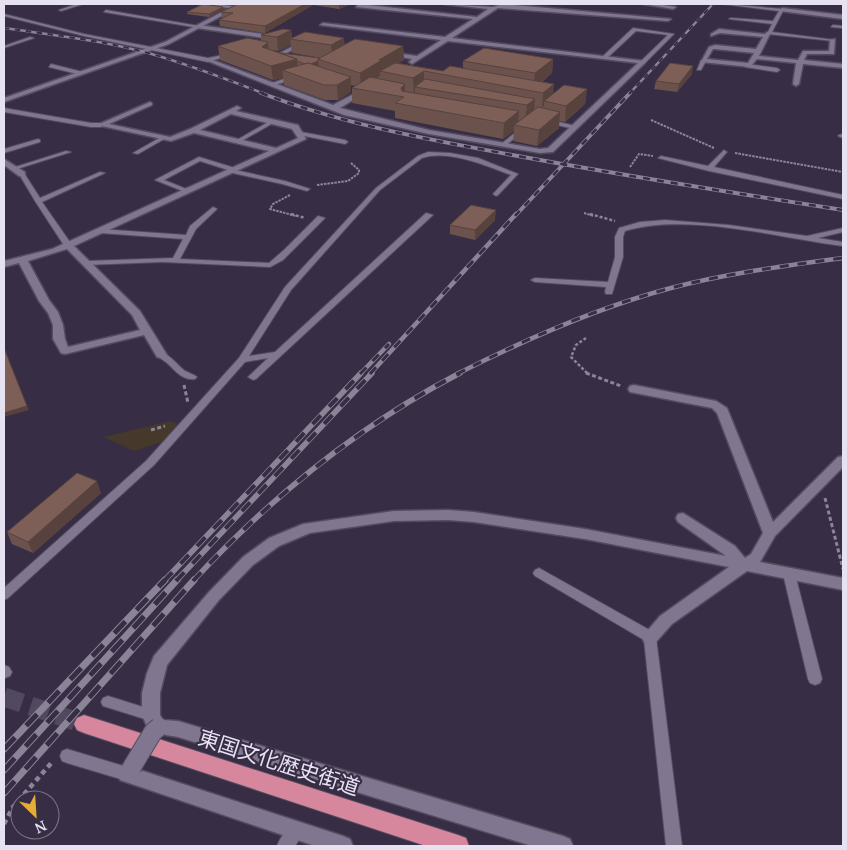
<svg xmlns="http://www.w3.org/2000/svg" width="847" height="850" font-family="'Noto Serif','Noto Sans JP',serif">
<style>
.industrial{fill:#46382a}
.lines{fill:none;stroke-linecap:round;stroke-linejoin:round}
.trunk-tunnel{stroke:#51495f;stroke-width:19;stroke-dasharray:19 9;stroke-linecap:butt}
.service-casing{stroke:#534b5e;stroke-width:2}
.minor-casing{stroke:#534b5e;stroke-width:3}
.tertiary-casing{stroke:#534b5e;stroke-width:3}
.trunk-casing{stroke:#534b5e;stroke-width:2}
.path-far3{stroke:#8c8598;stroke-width:2;stroke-dasharray:2.5 1;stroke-linecap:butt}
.path-far2{stroke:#8c8598;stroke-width:2.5;stroke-dasharray:3 2;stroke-linecap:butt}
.path-far1{stroke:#8c8598;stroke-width:3;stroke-dasharray:4 2.5;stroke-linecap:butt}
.path{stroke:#8c8598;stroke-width:4.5;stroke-dasharray:5 4;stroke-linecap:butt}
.service{fill:#807690;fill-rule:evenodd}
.minor{fill:#807690;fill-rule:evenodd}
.tertiary{fill:#807690;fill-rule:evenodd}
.trunk{fill:#d6879d;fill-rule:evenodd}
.rail-far4-casing{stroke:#8b8497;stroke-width:2.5}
.rail-far3-casing{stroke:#8b8497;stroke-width:4}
.rail-far2-casing{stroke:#8b8497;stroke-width:4.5}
.rail-far1-casing{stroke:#8b8497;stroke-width:5.5}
.rail-casing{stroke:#8b8497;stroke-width:7}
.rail-far4{stroke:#372e45;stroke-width:2;stroke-dasharray:5.5;stroke-linecap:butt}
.rail-far3{stroke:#372e45;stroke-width:2.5;stroke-dasharray:7;stroke-linecap:butt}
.rail-far2{stroke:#372e45;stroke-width:3;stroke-dasharray:9;stroke-linecap:butt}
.rail-far1{stroke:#372e45;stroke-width:4;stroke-dasharray:12;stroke-linecap:butt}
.rail{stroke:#372e45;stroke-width:5;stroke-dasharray:16;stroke-linecap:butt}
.minor-bridge-casing{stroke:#534b5e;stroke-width:20;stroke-linecap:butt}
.minor-bridge{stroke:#807690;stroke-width:18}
.wall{fill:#6c524c;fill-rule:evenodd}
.shaded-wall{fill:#58423e}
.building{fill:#7e5f58;stroke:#58423e}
.labels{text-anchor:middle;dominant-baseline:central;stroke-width:4.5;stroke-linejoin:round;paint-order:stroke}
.near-street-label{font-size:21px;fill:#e7e2f1;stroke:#372e45}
</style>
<rect width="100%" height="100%" fill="#372e45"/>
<polygon class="industrial" points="170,421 179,425 165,441 134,451 104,437"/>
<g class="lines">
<polyline class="trunk-tunnel" points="4,697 84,724"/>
<defs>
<g id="service">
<polygon points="77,4 83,4 61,11 59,10"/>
<polygon points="723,4 784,9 772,32 835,40 833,41 767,34 772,24 729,19 731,18 773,21 779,11"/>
<polygon points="106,10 199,26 201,27 199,28 104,12"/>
<polygon points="4,14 84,34 208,58 232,53 234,54 208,62 84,36 4,16"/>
<polygon points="833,25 843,26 843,28 831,27"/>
<polygon points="633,28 674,34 645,63 640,62 668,35 636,31 606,59 602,59 602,57"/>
<polygon points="30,37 34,38 4,48 4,46"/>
<polygon points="701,60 706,61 701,70 697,70"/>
<polygon points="51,64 83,72 84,73 81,75 49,67"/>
<polygon points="747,64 777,68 780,70 777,72 745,67"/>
<polygon points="295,75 297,76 297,78 272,86 269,84"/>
<polygon points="4,108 91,123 101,123 104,125 101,127 91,127 4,112"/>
<polygon points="546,119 576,126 577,127 574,129 544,122 544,120"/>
<polygon points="270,121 275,122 240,142 235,141"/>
<polygon points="522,127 527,128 505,146 501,146 501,144"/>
<polygon points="301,132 345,140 348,142 345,144 299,135 299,133"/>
<polygon points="843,134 843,138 838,136 839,135"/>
<polygon points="161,137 166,138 138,154 133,153"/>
<polygon points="38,139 40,140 40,142 4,153 4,149"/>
<polygon points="724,150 727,152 714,167 843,195 843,199 709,171 658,158 661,156 708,166"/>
<polygon points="66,151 71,152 17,169 12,168"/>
<path d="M428 152 450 153 478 158 518 174 498 195 496 196 493 194 511 175C487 166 448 149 422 158L380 190 291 290 249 356 275 352 426 213 433 215 256 379 253 380 248 377 268 358 245 362 154 465 8 598 4 600V588L146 461 239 358 285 287 376 188 418 156Z"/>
<polygon points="199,157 235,168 235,170 285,181 310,189 307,191 282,184 228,172 228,170 200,161 164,180 189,190 189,192 185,192 155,180"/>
<polygon points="100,172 105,173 42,202 72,245 71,247 65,247 35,201 19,174 24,173 40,198"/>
<polygon points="213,207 217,209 196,229 180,259 269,263 284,250 318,216 325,218 283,260 270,267 162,262 86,265 82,263 86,261 173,258 183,239 100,233 96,231 100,229 186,235 190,226"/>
<path d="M665 220 729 225 807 236 843 228V232L818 238 843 242V246C780 238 686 212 625 231L623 237V257L612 294H606L605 292 606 287 535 282 531 280 535 278 608 282 615 257V237L619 228 640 222Z"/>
<path d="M161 352C172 356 176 364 185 371 189 373 193 374 197 377L195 379C182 381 175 370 167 363 163 360 160 358 156 355L158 353Z"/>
<polygon points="539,568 655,633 656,637 682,846 666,846 644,640 535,576 533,573 535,570"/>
<polygon points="789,569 793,571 795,574 822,679 820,683 815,685 810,683 808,679 783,574 785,571"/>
<polygon points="4,665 9,667 12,672 10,676 5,678"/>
<polygon points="108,696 156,711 158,715 156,719 151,721 103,706 101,702 103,698"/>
<polygon points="67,749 127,767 132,769 134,774 132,779 127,781 67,763 62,761 60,756 62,751"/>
<path d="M297 823 302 826 305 831 295 846H277C280 837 288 827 297 823Z"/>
</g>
<g id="minor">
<polygon points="199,4 217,4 239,7 236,9"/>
<polygon points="359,4 477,17 488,9 444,4 493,7 502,4 671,19 668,21 498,8 452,38 645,61 645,63 553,152 540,153 429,134 344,115 205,60 210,59 333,105 365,88 369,88 369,90 340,108 429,130 540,149 548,148 638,63 448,41 412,64 409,62 412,59 385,54 388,52 417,56 441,40 320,25 323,23 445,37 473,19 356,7"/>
<polygon points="643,4 658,4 676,7 673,9"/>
<polygon points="782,8 843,15 843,19 780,11"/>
<polygon points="199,25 277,36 280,38 277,40 197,28"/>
<path d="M719 29 765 34 767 32H771L759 56 798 60 803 51H829L830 40 835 39 834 54H807L804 60 843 64V68L803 64 799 84 796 86 793 84 796 63 757 59 750 67 701 62 709 47 715 45 756 49 763 37 720 33 711 36V34ZM713 49H715L754 53 748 63 707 59Z"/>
<polygon points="303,41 308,42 271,61 266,60"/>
<path d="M150 102 152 103V105L109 124 170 137 190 129 237 106 241 108 236 111 298 125 306 139 74 246 140 311 167 355 161 358 157 357 144 335 65 354 61 353 53 339V325L48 313 39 301 19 263 4 267V261L52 249 269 151 194 133 171 141 97 125ZM231 114 292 129 298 138 276 148 200 130ZM67 249 132 315 140 330 68 347 65 339 63 325 58 312 49 300 28 261Z"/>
<polygon points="4,159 25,172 25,176 19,176 4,165"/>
<polygon points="634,385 716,401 727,408 773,522 838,457 843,456 843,467 775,536 760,562 843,578 843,590 747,571 672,624 656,642 650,644 644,642 642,637 660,616 729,567 585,539 474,522 448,520 394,521 310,533 279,546 253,565 219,600 167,665 160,693 160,715 163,720 178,721 563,836 570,839 573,846 532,846 178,737 153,733 148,729 142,715 142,693 147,673 154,656 209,592 243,557 269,538 303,524 394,511 448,510 474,512 585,529 726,556 678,522 676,518 678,514 683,513 735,546 745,558 751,554 763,533 717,413 712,408 630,392 628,389 630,386"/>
<path d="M132 759 138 761 141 767 140 770 343 836 350 839 353 846H315L120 780 118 774C121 766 124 762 132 759Z"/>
</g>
<polygon id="tertiary" points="237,4 244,4 169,44 4,102 4,98 165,42"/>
<polygon id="trunk" points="84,715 458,835 466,838 469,846 426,846 84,733 77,730 74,724 77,718"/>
</defs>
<use href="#service" class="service-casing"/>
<use href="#minor" class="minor-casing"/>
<use href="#tertiary" class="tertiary-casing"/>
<use href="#trunk" class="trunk-casing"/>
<g class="path-far3">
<polyline points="651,120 714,148"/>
<polyline points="735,153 843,172"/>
<polyline points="630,167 639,154 653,156"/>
<polyline points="317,185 348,181 359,173 359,170 351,163"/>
<polyline points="290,195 273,204 270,209 296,216"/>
<polyline points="584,213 594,216"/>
</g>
<g class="path-far2">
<polyline points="291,214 305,218"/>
<polyline points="590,214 615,221"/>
<polyline points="586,338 576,345 571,357 588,374"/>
</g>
<g class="path-far1">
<polyline points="586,373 621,386"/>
<polyline points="184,385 188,403"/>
<polyline points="151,430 165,426"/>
<polyline points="825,498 843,569"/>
</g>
<polyline class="path" points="4,824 13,807 53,761"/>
<use href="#service" class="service"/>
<use href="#minor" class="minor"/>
<use href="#tertiary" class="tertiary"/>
<use href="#trunk" class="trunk"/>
<defs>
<g id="rail-far4">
<path d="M4 28C52 35 101 40 148 53 188 64 226 79 265 94"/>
<polyline points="629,94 713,4"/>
</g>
<g id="rail-far3">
<path d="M261 93C345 125 431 140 518 156 626 176 734 193 843 210"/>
<polyline points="515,216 630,93"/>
</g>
<g id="rail-far2">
<polyline points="360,374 389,344"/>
<polyline points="370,374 516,214"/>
<path d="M457 374C526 339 596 308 671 288 728 273 785 266 843 258"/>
</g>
<g id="rail-far1">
<polyline points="164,581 361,373"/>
<polyline points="176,581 372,373"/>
<path d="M193 581C269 499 360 425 460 373"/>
</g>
<g id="rail">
<polyline points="4,749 165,580"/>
<polyline points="4,770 177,580"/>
<polyline points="4,793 194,580"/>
</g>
</defs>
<use href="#rail-far4" class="rail-far4-casing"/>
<use href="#rail-far3" class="rail-far3-casing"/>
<use href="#rail-far2" class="rail-far2-casing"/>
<use href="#rail-far1" class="rail-far1-casing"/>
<use href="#rail" class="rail-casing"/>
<use href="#rail-far4" class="rail-far4"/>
<use href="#rail-far3" class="rail-far3"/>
<use href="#rail-far2" class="rail-far2"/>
<use href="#rail-far1" class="rail-far1"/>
<use href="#rail" class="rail"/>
<defs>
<polyline id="minor-bridge" points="132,767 153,732 159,727"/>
</defs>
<use href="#minor-bridge" class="minor-bridge-casing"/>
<use href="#minor-bridge" class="minor-bridge"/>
</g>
<g class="wall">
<polygon points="238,4 351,4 339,9 313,5 265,33 220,26 219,20 223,18 222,18 221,12"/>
<polygon points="223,7 223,9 209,17 187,14 187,12"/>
<path d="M291 30 292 39 345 45 403 46 404 60 398 63 443 71 463 69V61L553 59 552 73 542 82 553 94 587 89 585 104 565 122 559 121V128L537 146 513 141 514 131 503 139 395 118V111L352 103V88L355 86 351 85V92L338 100H325L284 85 283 78 273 80 220 60 218 46 261 41V35ZM291 45 292 53 321 58H320L280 53 270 50 278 51Z"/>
<polygon points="692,74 677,92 654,89 656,81"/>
<polygon points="495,220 475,240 450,234 450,225"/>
<polygon points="101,493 33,553 12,544 7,532"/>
</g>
<g class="shaded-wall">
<polygon points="305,4 313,4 313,5 265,33 265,26"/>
<polygon points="339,4 351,4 339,9"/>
<polygon points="223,7 223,9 209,17 209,14"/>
<polygon points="291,30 292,39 290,39 291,45 278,51 277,37"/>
<polygon points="344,38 345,52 332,59 331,45"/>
<polygon points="268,42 269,56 262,47"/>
<polygon points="403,46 404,60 383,72 380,71 380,76 361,88 360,73 379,60"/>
<polygon points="297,59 298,74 282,70 283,78 273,80 271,66"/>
<polygon points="553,59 552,73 533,88 535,73"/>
<polygon points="318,61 319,66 310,70 309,65"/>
<polygon points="693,66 692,74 677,92 679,84"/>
<polygon points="424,71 424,86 415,87 415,92 414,93 413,78"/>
<polygon points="351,77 351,92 338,100 337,85"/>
<polygon points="405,84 405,99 401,88"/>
<polygon points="554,84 553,99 544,101 544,106 542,108 543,93"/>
<polygon points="587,89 585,104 565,122 566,106"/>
<polygon points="535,99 534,114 525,121 527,105"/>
<polygon points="519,111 518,126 514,125 514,131 503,139 504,123"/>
<polygon points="560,112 559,128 537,146 539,130"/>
<polygon points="496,210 495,220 475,240 475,230"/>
<polygon points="27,406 29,410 4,417 4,413"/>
<polygon points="97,481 101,493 33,553 28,542"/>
<polygon points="4,578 6,584 4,586"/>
</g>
<g class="building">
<polygon points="203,4 223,7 209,14 187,12"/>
<polygon points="238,4 305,4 265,26 219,20 233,13 221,12"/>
<polygon points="283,29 291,30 277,37 261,35"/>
<polygon points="305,32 344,38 331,45 290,39"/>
<polygon points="247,38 268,42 262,47 297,59 271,66 218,46"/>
<polygon points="355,39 403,46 379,60 382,60 360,73 318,59"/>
<polygon points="484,48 553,59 535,73 463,61"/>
<polygon points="280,53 282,53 320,58 318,59 318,61 311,64 308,63 305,64 297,61 297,59"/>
<polygon points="308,63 351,77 337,85 324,85 282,70"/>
<polygon points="395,63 443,71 450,66 554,84 543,93 424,71 413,78 380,71"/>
<polygon points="670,63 693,66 679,84 656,81"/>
<polygon points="370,77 405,84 401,88 402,91 519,111 504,123 395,103 404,97 352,88"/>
<polygon points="425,79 535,99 527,105 415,87"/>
<polygon points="564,85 587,89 566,106 544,101"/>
<polygon points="538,107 560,112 539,130 514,125"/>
<polygon points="471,205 496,210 475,230 450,225"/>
<polygon points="4,348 27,406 4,413"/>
<polygon points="77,473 97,481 28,542 7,532"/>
</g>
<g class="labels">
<g class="near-street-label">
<text transform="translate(279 762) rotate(18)">東国文化歴史街道</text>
</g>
</g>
<rect width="847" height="850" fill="none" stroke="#e7e2f1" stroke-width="10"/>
<g transform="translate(35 815) rotate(155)"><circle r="24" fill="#372e45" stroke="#7d768a"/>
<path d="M0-4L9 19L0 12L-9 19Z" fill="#e7ac36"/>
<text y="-8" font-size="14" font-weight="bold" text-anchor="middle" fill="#e7e2f1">N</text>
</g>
</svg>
